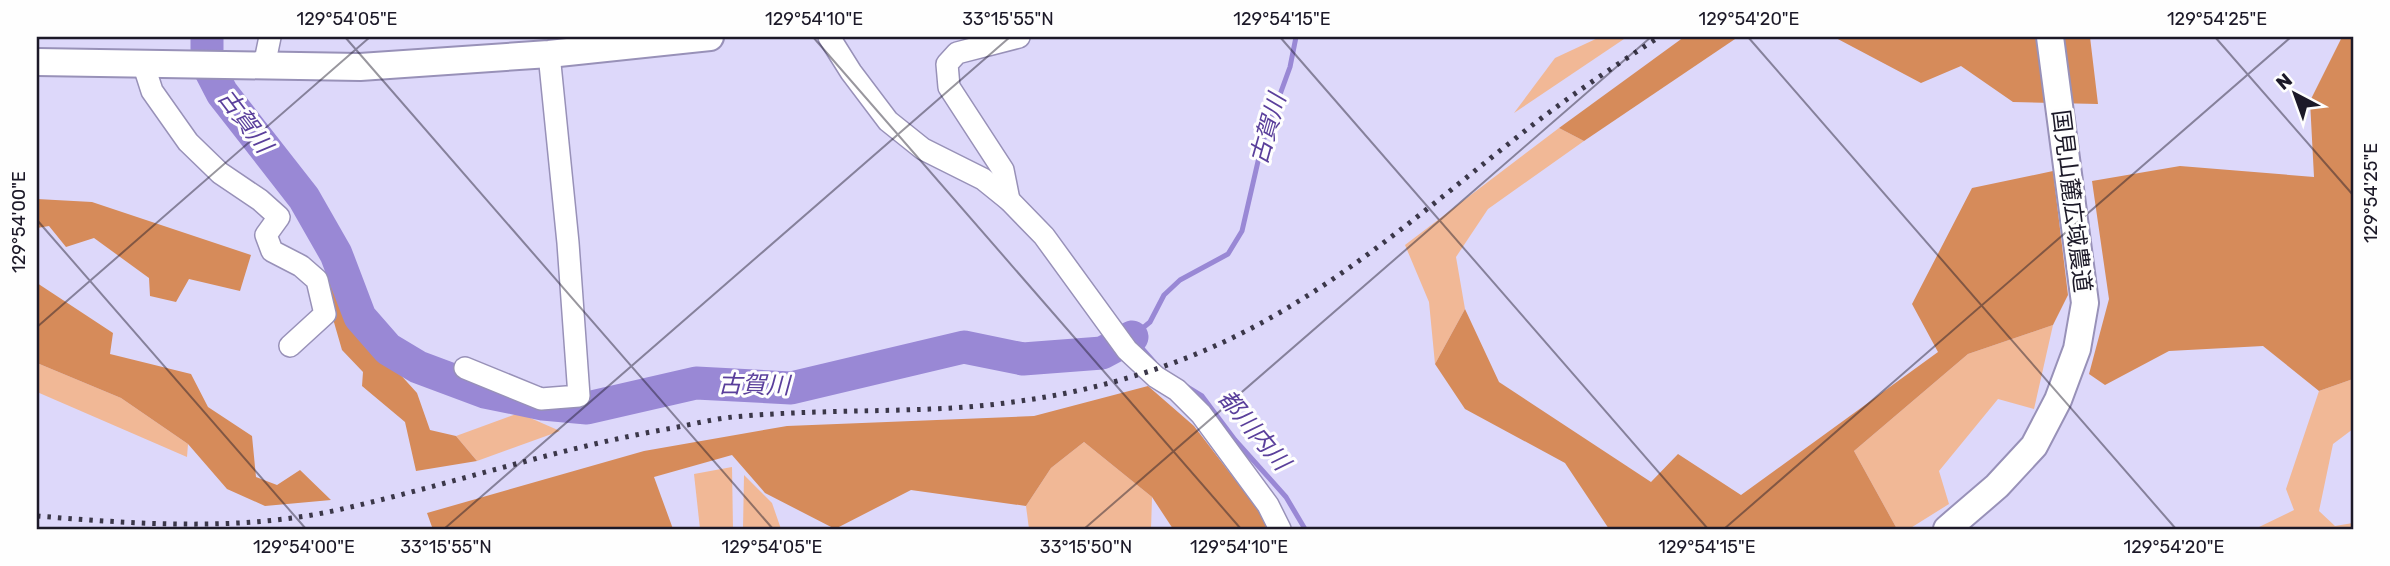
<svg xmlns="http://www.w3.org/2000/svg" width="2390" height="566" font-family="Rubik,'Noto Sans JP',sans-serif">
<style>
.green{fill:#f1b896}
.forest{fill:#d68b5a}
.lines{fill:none;stroke-linecap:round;stroke-linejoin:round}
.stream{stroke:#9988d5;stroke-width:5}
.river{stroke:#9988d5;stroke-width:33}
.minor-casing{stroke:#9891b8;stroke-width:24}
.tertiary-casing{stroke:#9891b8;stroke-width:30}
.minor{stroke:#fff;stroke-width:21}
.tertiary{stroke:#fff;stroke-width:26}
.rail{stroke:#3b3749;stroke-width:5;stroke-dasharray:3.5 7;stroke-linecap:butt}
.ticks{fill:none;stroke:#1c1928;stroke-width:2;stroke-opacity:0.45}
.labels{text-anchor:middle;dominant-baseline:central;stroke-width:6;stroke-linejoin:round;paint-order:stroke}
.street-label{font-size:23px;fill:#1c1928;stroke:#fefefe}
.water-label{font-size:24px;font-style:italic;fill:#5a3f9b;stroke:#fefefe}
.neatline{fill:none;stroke:#1c1928;stroke-width:2.5}
.ticks-label{font-size:18px;text-anchor:middle;fill:#1c1928}
</style>
<rect width="100%" height="100%" fill="#ddd8fa"/>
<g class="green">
<polygon points="1600,37 1627,37 1514,113 1555,58"/>
<polygon points="1559,128 1584,141 1488,209 1456,257 1465,309 1435,364 1429,302 1405,245"/>
<polygon points="2053,325 2034,409 1998,399 1939,471 1949,504 1909,529 1897,529 1854,451 1968,354"/>
<polygon points="37,363 121,398 188,444 187,457 37,392"/>
<polygon points="2353,379 2353,429 2333,444 2319,511 2335,526 2353,523 2353,529 2259,529 2259,527 2294,510 2286,489 2319,391"/>
<polygon points="519,413 560,431 477,461 456,436"/>
<polygon points="1084,442 1152,497 1151,529 1029,529 1026,506 1051,468"/>
<polygon points="732,467 733,529 700,529 694,474"/>
<polygon points="744,475 772,503 781,529 743,529"/>
</g>
<g class="forest">
<polygon points="1684,37 1738,37 1584,141 1559,128"/>
<polygon points="1834,37 2090,37 2098,104 2013,102 1961,66 1921,83"/>
<polygon points="2342,37 2353,37 2353,379 2319,391 2263,346 2169,351 2105,385 2089,374 2109,299 2092,181 2180,166 2314,177 2310,101"/>
<polygon points="2053,171 2068,295 2053,325 1968,354 1854,451 1897,529 1609,529 1565,463 1465,409 1435,364 1465,309 1499,382 1651,482 1678,454 1741,495 1938,352 1912,304 1972,188"/>
<polygon points="37,199 92,202 251,255 240,291 189,279 176,302 150,296 149,278 94,238 66,247 49,226 37,228"/>
<polygon points="320,274 340,281 360,330 417,393 430,430 456,436 477,461 416,471 405,422 362,386 363,372 342,350"/>
<polygon points="37,283 113,333 110,354 191,374 208,407 252,436 256,477 277,485 300,470 331,500 265,506 227,489 188,444 121,398 37,363"/>
<polygon points="1148,386 1194,426 1259,511 1267,529 1173,529 1152,497 1084,442 1051,468 1026,506 911,490 835,529 765,493 732,455 654,477 673,529 437,529 432,527 427,513 644,451 787,426 1034,416"/>
</g>
<g class="lines">
<g class="stream">
<polyline points="1154,362 1132,337 1150,322 1164,295 1180,280 1228,254 1242,231 1262,144 1290,67 1296,37"/>
<polyline points="1184,385 1202,396 1235,440 1286,497 1305,529"/>
</g>
<polyline class="river" points="207,37 207,64 222,93 304,198 336,254 360,317 388,349 418,367 485,392 543,404 587,408 696,383 791,388 964,347 1023,359 1102,353 1132,337"/>
<defs>
<g id="minor">
<polyline points="829,37 851,72 888,121 923,149 983,179 1009,200 1044,236 1127,350 1156,377 1177,390 1201,414 1268,505 1280,529"/>
<polyline points="143,63 152,91 188,142 220,173 260,200 279,217 266,235 272,251 301,266 317,280 325,314 290,346"/>
<polyline points="264,66 270,37"/>
<polyline points="1009,200 1003,170 949,87 947,64 957,53 1019,37"/>
<polyline points="465,368 541,399 579,396 568,243 549,54"/>
</g>
<g id="tertiary">
<polyline points="37,62 360,67 549,54 710,37"/>
<polyline points="1947,529 1997,486 2034,446 2058,400 2077,349 2085,303 2050,37"/>
</g>
</defs>
<use href="#minor" class="minor-casing"/>
<use href="#tertiary" class="tertiary-casing"/>
<use href="#minor" class="minor"/>
<use href="#tertiary" class="tertiary"/>
<path class="rail" d="M37 516C138 524 242 532 342 509 453 484 561 447 673 428 693 424 713 419 733 417 806 410 879 412 952 408 1050 402 1150 379 1238 335 1341 284 1427 208 1516 138 1562 101 1610 69 1659 37"/>
</g>
<path class="ticks" d="M345 37 773 529M813 37 1241 529M1280 37 1708 529M1748 37 2176 529M2215 37 2353 195M37 220 306 529M37 327 370 37M444 529 1010 37M1084 529 1651 37M1724 529 2291 37"/>
<g class="labels">
<g class="street-label">
<text transform="translate(2072 201) rotate(83)">国見山麓広域農道</text>
</g>
<g class="water-label">
<text transform="translate(245 121) rotate(53)">古賀川</text>
<text transform="translate(1268 129) rotate(-74)">古賀川</text>
<text transform="translate(754 385) rotate(1)">古賀川</text>
<text transform="translate(1254 430) rotate(50)">都川内川</text>
</g>
</g>
<rect width="2390" height="566" fill="none" stroke="#fefefe" stroke-width="77"/>
<g transform="translate(2295 94) rotate(319)" stroke="#fefefe" stroke-width="5" paint-order="stroke">
<path d="M0-5L12 26L0 18L-12 26Z" fill="#1c1928"/>
<text y="-10" font-size="19" font-weight="bold" text-anchor="middle" fill="#1c1928">N</text>
</g>
<rect x="38" y="38" width="2314" height="490" class="neatline"/>
<g class="ticks-label">
<text x="347" y="25">129°54'05"E</text>
<text x="814" y="25">129°54'10"E</text>
<text x="1008" y="25">33°15'55"N</text>
<text x="1282" y="25">129°54'15"E</text>
<text x="1749" y="25">129°54'20"E</text>
<text x="2217" y="25">129°54'25"E</text>
<text transform="translate(2371 193) rotate(-90)" y="6">129°54'25"E</text>
<text transform="translate(19 222) rotate(-90)" y="6">129°54'00"E</text>
<text x="304" y="553">129°54'00"E</text>
<text x="446" y="553">33°15'55"N</text>
<text x="772" y="553">129°54'05"E</text>
<text x="1086" y="553">33°15'50"N</text>
<text x="1239" y="553">129°54'10"E</text>
<text x="1707" y="553">129°54'15"E</text>
<text x="2174" y="553">129°54'20"E</text>
</g>
</svg>
